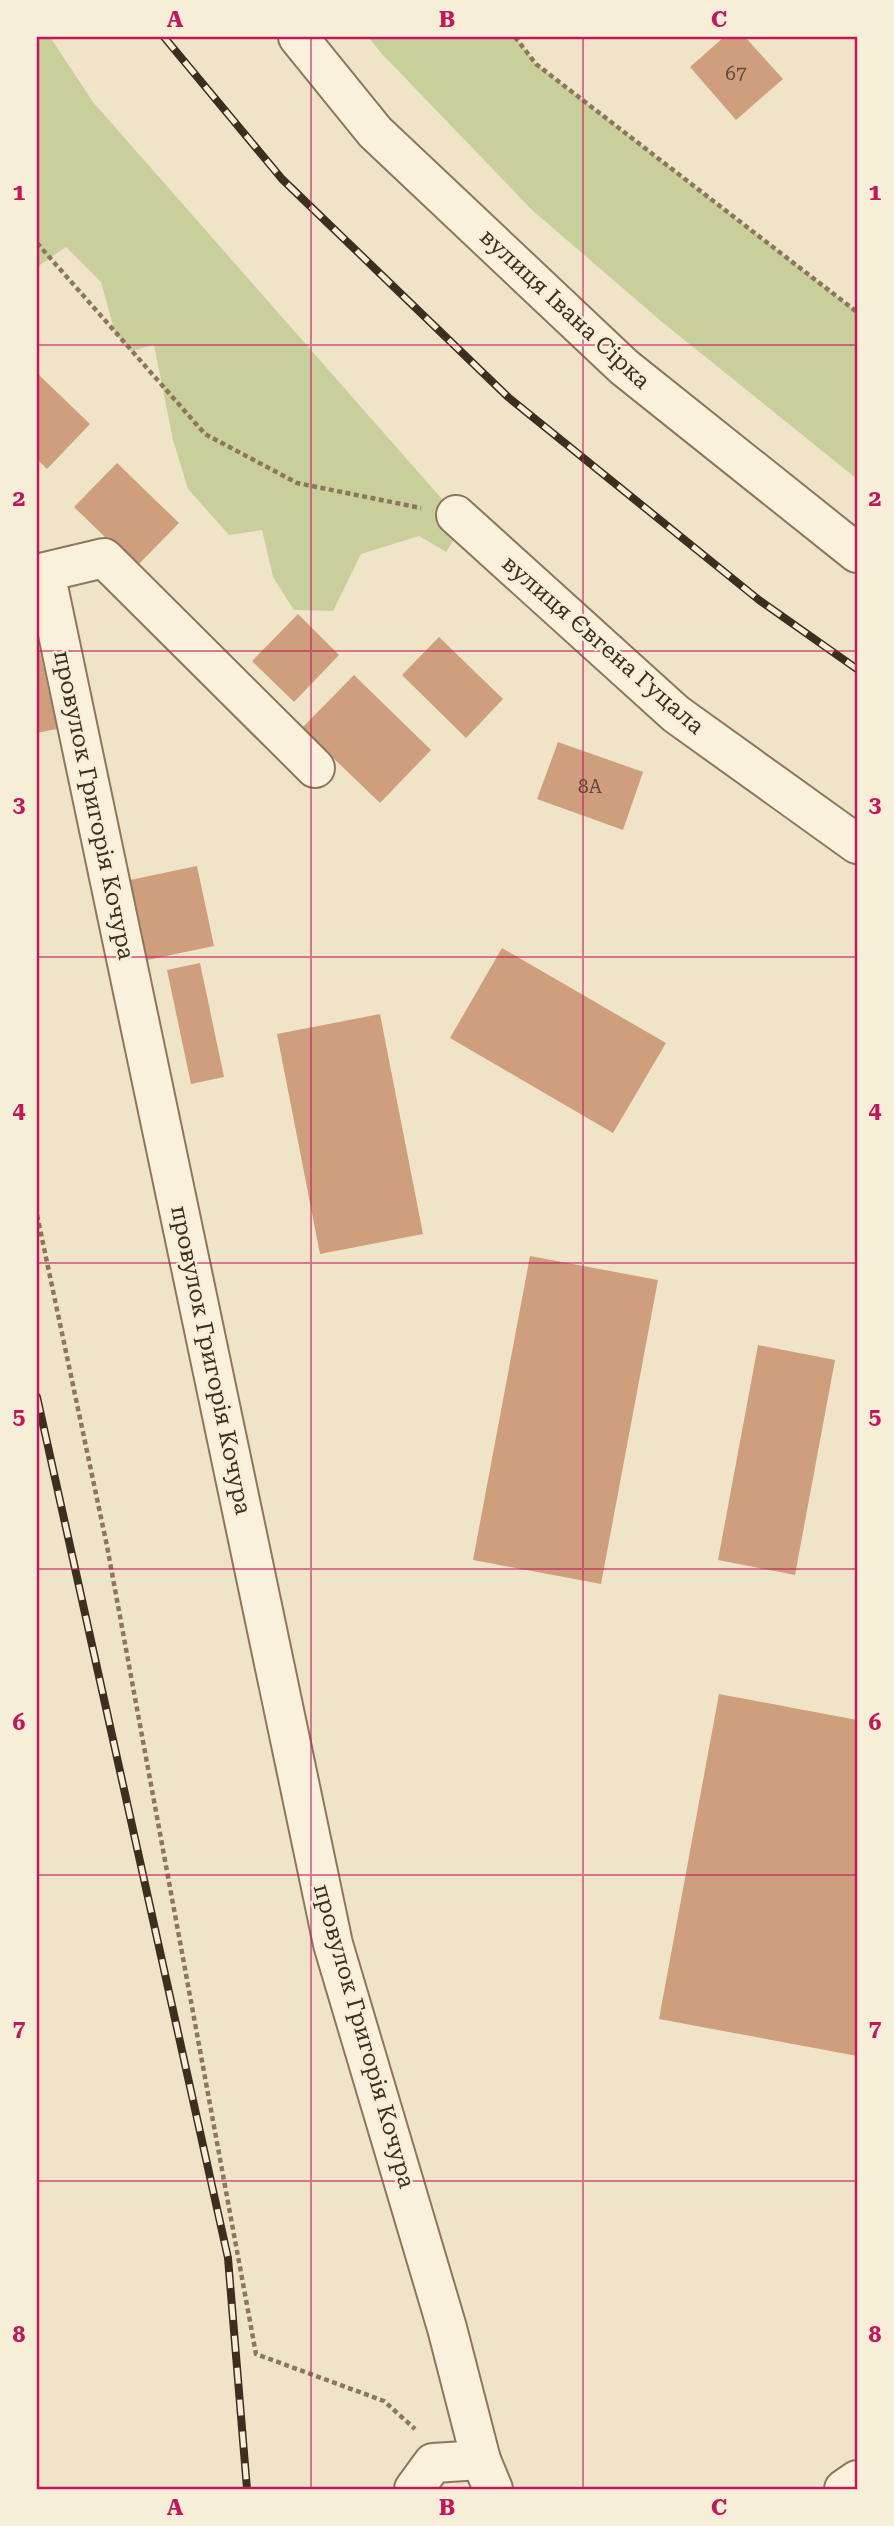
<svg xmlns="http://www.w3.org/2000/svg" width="894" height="2526" font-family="'Roboto Serif',serif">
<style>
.green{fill:#c9cf9b}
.building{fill:#cf9f7d}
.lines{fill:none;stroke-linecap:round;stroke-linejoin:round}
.minor-casing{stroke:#8d765c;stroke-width:42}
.path{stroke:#8d765c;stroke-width:4.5;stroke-dasharray:5 3.5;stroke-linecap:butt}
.minor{stroke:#faf1dc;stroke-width:38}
.rail-casing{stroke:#3d2e20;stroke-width:8}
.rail{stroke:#f7eed8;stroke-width:5;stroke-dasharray:16;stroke-linecap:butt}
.grid{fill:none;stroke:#c2185b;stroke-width:2;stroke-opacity:0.55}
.labels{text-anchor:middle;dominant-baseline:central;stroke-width:5;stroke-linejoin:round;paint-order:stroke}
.number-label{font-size:19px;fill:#624a37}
.street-label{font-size:23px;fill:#3d2e20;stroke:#f7eed8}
.neatline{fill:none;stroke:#c2185b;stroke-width:2.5}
.grid-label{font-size:23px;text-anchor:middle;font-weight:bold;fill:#c2185b}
</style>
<rect width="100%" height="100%" fill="#f0e4c8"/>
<g class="green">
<polygon points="37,37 50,37 93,102 456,515 455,538 446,552 419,536 361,554 333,611 294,610 273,577 262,530 229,535 188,489 173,440 154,345 131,351 115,333 101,282 66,247 37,267"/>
<polygon points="368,37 515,37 536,64 857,312 857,479 662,322 532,210 382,54"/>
</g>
<g class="building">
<polygon points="724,37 745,37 783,79 736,120 690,67"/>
<polygon points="39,375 90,424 47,469 37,459 37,377"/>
<polygon points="117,463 179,523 136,567 74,507"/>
<polygon points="298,614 339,655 294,702 252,661"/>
<polygon points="439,637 503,699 466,738 402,675"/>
<polygon points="37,638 57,729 37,733"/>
<polygon points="354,675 431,750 380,803 302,728"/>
<polygon points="558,742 643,772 623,830 537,799"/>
<polygon points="197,866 214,946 147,960 130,880"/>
<polygon points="502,948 666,1043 613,1133 450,1038"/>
<polygon points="200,963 224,1077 191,1084 167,970"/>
<polygon points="380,1014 423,1234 320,1254 277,1034"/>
<polygon points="530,1256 658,1280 601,1584 473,1560"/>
<polygon points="758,1345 835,1360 795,1575 718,1560"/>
<polygon points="719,1694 857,1720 857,2056 659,2019"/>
</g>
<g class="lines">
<defs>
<g id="minor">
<polyline points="298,37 375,132 624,367 857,553"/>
<polyline points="456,515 676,714 857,844"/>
<polyline points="315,768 104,558 45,572 333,1944 447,2328 481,2460 493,2489"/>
<polyline points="414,2489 433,2463 481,2460"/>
<polyline points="844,2489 857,2480"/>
</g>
</defs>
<use href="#minor" class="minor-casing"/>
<g class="path">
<polyline points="515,37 536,64 857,312"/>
<polyline points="37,243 205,434 297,483 421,508"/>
<polyline points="37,1215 107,1546 256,2354 384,2401 415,2429"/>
</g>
<use href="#minor" class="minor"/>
<defs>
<g id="rail">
<polyline points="164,37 282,179 508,397 759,600 857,669"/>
<polyline points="37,1397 228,2258 247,2489"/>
</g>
</defs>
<use href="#rail" class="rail-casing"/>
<use href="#rail" class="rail"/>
</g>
<path class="grid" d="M311 37V2489M583 37V2489M37 345H857M37 651H857M37 957H857M37 1263H857M37 1569H857M37 1875H857M37 2181H857"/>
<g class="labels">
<g class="number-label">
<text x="736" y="73">67</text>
<text x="590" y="786">8А</text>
</g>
<g class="street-label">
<text transform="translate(565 309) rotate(43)">вулиця Івана Сірка</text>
<text transform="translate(603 645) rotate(41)">вулиця Євгена Гуцала</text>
<text transform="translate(94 805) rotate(78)">провулок Григорія Кочура</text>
<text transform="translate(211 1360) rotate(78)">провулок Григорія Кочура</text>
<text transform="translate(364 2036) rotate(74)">провулок Григорія Кочура</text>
</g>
</g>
<rect width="894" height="2526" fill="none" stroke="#f7eed8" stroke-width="77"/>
<rect x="38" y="38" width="818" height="2450" class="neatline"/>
<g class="grid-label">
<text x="175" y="27">A</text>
<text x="447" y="27">B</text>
<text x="719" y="27">C</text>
<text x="19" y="200">1</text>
<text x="875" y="200">1</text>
<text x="19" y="506">2</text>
<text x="875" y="506">2</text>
<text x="19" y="812">3</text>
<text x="875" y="812">3</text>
<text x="19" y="1118">4</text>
<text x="875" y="1118">4</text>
<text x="19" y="1424">5</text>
<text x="875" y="1424">5</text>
<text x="19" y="1730">6</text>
<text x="875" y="1730">6</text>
<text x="19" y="2036">7</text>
<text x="875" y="2036">7</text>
<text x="19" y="2342">8</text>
<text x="875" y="2342">8</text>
<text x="175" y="2515">A</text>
<text x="447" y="2515">B</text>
<text x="719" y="2515">C</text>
</g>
</svg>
